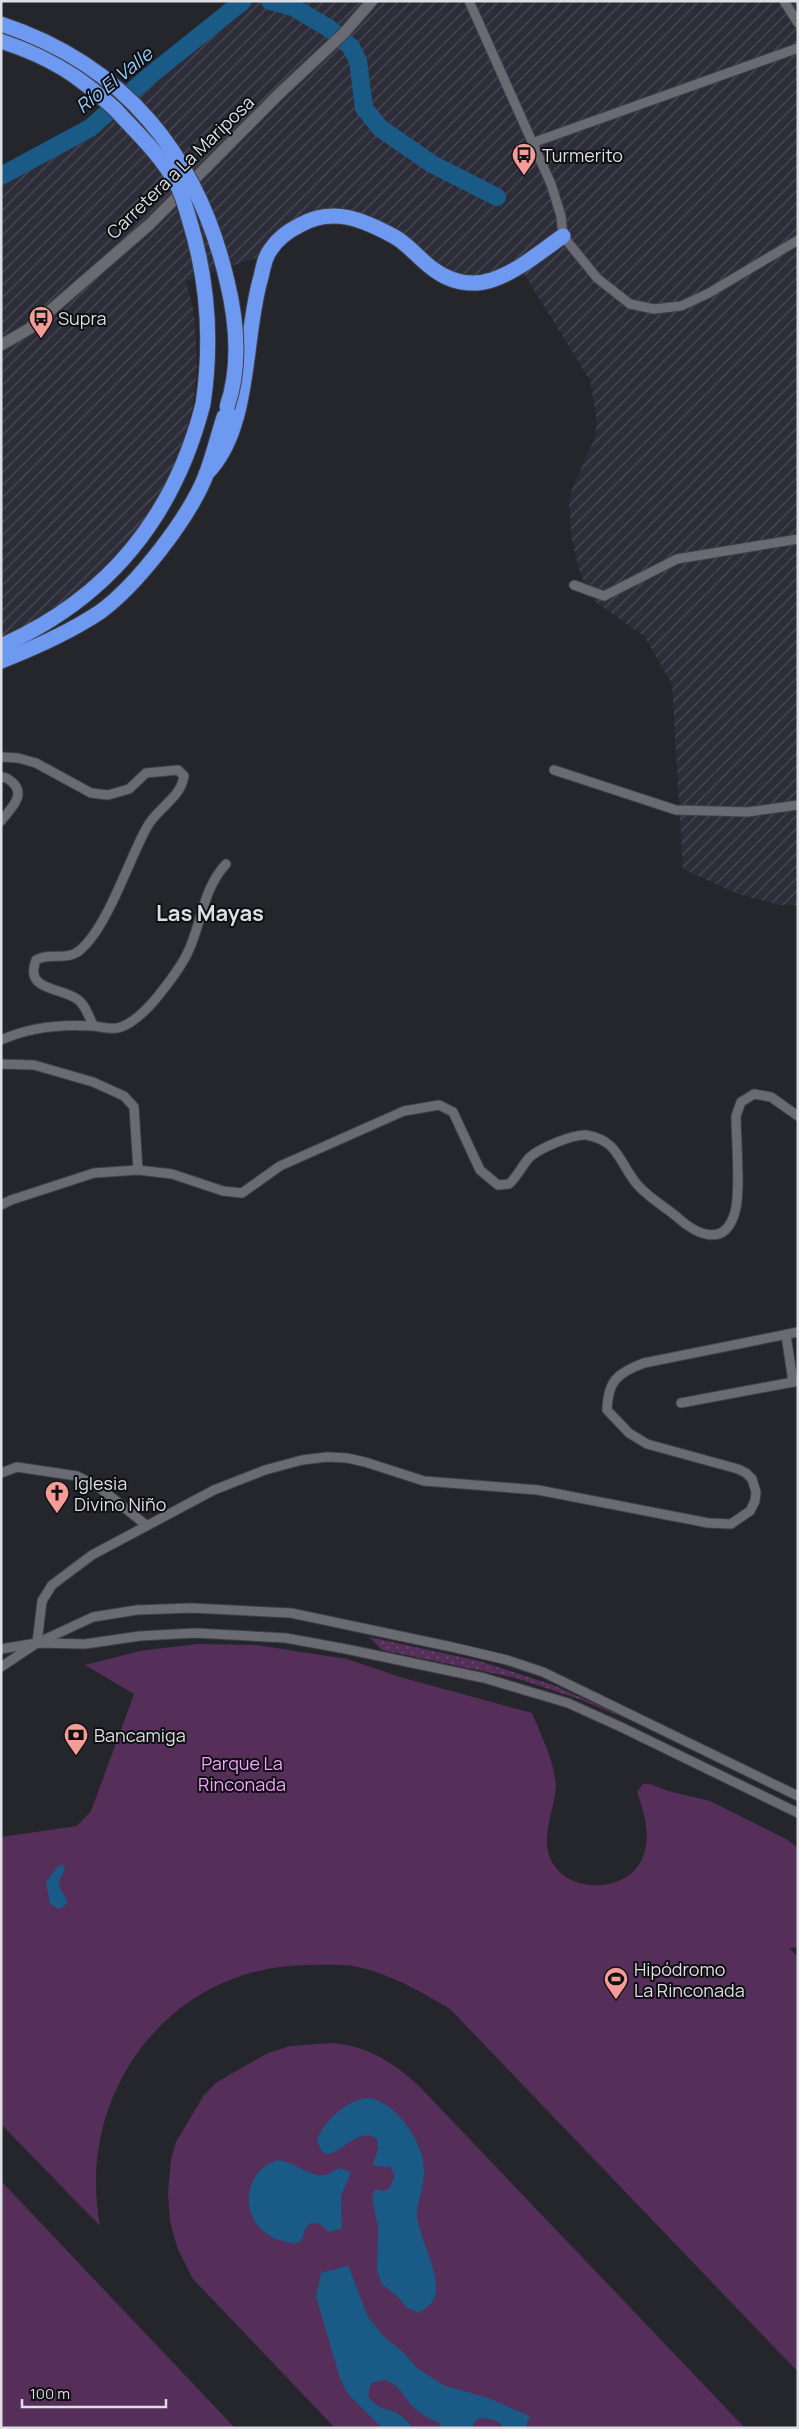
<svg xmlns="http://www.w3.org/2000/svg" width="799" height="2429" font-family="Manrope,sans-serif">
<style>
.industrial{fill:url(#industrial-furrows)}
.grass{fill:url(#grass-dots)}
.pitch{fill:#552e5a}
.water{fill:#1a5a86}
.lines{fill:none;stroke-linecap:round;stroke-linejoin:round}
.river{stroke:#1a5a86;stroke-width:18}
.minor-casing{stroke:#414146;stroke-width:11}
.tertiary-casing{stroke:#414146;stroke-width:13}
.motorway-casing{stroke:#414146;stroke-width:17}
.minor{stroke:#6a6b72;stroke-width:9}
.tertiary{stroke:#6a6b72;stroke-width:11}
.motorway{stroke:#6e99f1;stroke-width:15}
.motorway-bridge-casing{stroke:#414146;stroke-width:17;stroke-linecap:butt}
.motorway-bridge{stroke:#6e99f1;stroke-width:15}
.labels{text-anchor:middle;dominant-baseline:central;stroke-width:4;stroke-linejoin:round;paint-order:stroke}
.poi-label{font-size:18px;fill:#dedfe3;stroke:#0f0f12;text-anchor:start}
.street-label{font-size:18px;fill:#dedfe3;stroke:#0f0f12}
.park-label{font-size:18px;fill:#f4a4ff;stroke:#0f0f12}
.water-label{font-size:19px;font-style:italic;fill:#94cefd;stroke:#0f0f12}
.district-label{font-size:22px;font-weight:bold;fill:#dedfe3;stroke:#0f0f12}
</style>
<defs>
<pattern id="industrial-furrows" width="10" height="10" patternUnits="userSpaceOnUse" patternTransform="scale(1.25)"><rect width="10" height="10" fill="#2c2d39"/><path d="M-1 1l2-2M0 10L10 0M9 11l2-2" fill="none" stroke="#4a4b56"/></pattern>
<pattern id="grass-dots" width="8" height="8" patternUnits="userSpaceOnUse" patternTransform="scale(1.25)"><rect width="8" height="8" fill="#552e5a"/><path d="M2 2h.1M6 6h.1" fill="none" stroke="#6d4c72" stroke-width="1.8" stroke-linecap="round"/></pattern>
</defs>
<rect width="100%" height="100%" fill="#25262c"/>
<polygon class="industrial" points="253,1 798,1 798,905 779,905 735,893 683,869 672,684 644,636 594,601 580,573 572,540 569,504 572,489 594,440 597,422 590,380 518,264 466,281 370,228 315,220 259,257 186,281 194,312 197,366 193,406 183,444 171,477 133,542 77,597 1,642 1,179 88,128"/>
<polygon class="grass" points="369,1637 479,1661 553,1685 644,1726 579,1699 516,1678 382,1650"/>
<g class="pitch">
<path d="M197 1644 256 1645 347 1659 400 1677 532 1713C540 1733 552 1756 555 1778 560 1802 538 1833 551 1860 568 1895 627 1893 642 1859 652 1837 644 1812 637 1792L643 1784H650L668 1791 710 1801 786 1839 798 1848V1947L789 1948 798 1957V2372L450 2009C421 1992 391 1974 358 1967 342 1964 324 1965 308 1965 170 1966 75 2092 100 2226L1 2124V1837L77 1826 91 1811 134 1694 85 1665 140 1651Z"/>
<path d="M332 2043C366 2045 392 2062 417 2084L745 2428H335L193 2279 177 2247 170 2221 168 2193 171 2160 176 2142 204 2095 217 2082 268 2053 290 2046Z"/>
<polygon points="1,2181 235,2428 1,2428"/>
</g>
<g class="water">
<path d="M59 1865 64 1866 65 1870C55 1886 59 1886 67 1900V1904L59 1909 50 1904 46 1882Z"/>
<path d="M368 2098C397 2101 426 2146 424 2173 424 2187 417 2201 417 2215 418 2238 445 2279 433 2301 430 2306 424 2309 419 2313L406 2307 399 2298 382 2284 377 2271 378 2227 372 2198 375 2189 384 2191 390 2188 395 2175 390 2167 376 2166 373 2164 378 2149 377 2139C354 2120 327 2180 317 2139 326 2120 346 2100 368 2098Z"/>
<path d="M277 2160C294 2161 308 2177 324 2175 330 2174 335 2170 339 2168L351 2172 341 2196 342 2228 329 2232 320 2224 312 2223 306 2227 301 2241C296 2245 290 2243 283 2241 241 2231 236 2175 277 2160Z"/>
<path d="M348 2265 368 2317 384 2337 402 2351 417 2368 443 2385 488 2398 527 2415 530 2417 525 2428H504C498 2419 486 2417 477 2419L471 2428H441L439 2423C428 2418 415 2411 407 2400 400 2390 397 2384 384 2380L371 2383 368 2396C375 2407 383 2408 394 2412 402 2415 408 2422 413 2428H382L348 2394 340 2378 316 2297 321 2273C332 2268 337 2271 348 2265Z"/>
</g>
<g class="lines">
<g class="river">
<polyline points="270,1 293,7 330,29 351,47 358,61 364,108 380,128 432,164 497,197"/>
<polyline points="1,176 90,128 148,77 243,1"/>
</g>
<defs>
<g id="minor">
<polyline points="469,1 551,184 561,216 563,236 597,278 630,304 654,309 681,306 709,293 798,240"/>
<polyline points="784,1 798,23"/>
<polyline points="532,143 798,48"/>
<polyline points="574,585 604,596 677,559 798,539"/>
<path d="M1 757 18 758 36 763 91 793 108 795 129 789 146 773 178 770 184 776C181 798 157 808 147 827 129 859 107 929 79 951 66 961 49 952 36 960 24 991 60 987 77 999 85 1004 89 1017 93 1025"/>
<polyline points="554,770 676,810 748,812 798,805"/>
<path d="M1 777C7 777 8 779 12 782 27 795 10 809 1 821"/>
<path d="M1 1040C30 1027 60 1024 91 1026 101 1026 111 1031 121 1027 133 1023 146 1010 154 1001 166 986 178 972 187 954 202 924 202 890 226 864"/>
<polyline points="1,1064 34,1065 93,1082 124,1096 134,1107 138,1170"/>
<path d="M1 1205 11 1200 94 1173 138 1170 172 1174 223 1191 242 1193 280 1166 404 1111 439 1105 453 1112 480 1170 498 1185 509 1184C518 1176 522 1165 530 1157 540 1148 573 1134 586 1135 618 1140 619 1162 636 1183 646 1196 664 1206 677 1217 697 1235 725 1248 735 1212 741 1192 736 1139 736 1116L741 1102 754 1094 771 1097 798 1116"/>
<polyline points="786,1335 793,1382 798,1381"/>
<polyline points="681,1403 793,1382"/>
<polyline points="1,1473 17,1467 77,1476 100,1488 146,1525"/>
<path d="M37 1643 42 1601 52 1585 92 1555 214 1490 265 1470 302 1460 327 1457 347 1458 365 1462 424 1481 538 1490 708 1523 731 1524 750 1511 755 1501 756 1492 752 1479 746 1473 738 1469 647 1444 629 1433 607 1410C608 1381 617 1373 644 1363L798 1332"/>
<polyline points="1,1649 37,1643 85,1644 140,1636 195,1633 286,1638 346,1649 484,1678 568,1703 621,1727 798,1813"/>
<polyline points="1,1667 37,1643 93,1617 137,1610 191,1608 291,1613 452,1647 507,1660 543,1672 798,1796"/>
</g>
<polyline id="tertiary" points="1,345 29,329 150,224 279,94 344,33 372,1"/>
<g id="motorway">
<path d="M1 41C52 58 75 73 115 109"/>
<path d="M206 474C252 429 243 336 261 277 263 268 265 256 271 249 278 238 288 231 300 225 333 206 364 220 395 237 409 245 419 259 433 269 481 305 523 264 563 236"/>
<path d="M1 646C109 598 174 517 203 404"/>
<path d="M1 661C34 648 70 632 100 612 137 585 189 518 206 475 213 456 218 436 224 417"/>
</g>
</defs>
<use href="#minor" class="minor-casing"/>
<use href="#tertiary" class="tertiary-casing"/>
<use href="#motorway" class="motorway-casing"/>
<use href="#minor" class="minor"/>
<use href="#tertiary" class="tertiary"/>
<use href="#motorway" class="motorway"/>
<defs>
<g id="motorway-bridge">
<path d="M1 24C125 65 198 156 227 281 237 322 241 366 227 407"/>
<path d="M115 109C136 132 161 155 176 183 183 195 186 209 190 222 208 281 212 343 203 404"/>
</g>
</defs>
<use href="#motorway-bridge" class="motorway-bridge-casing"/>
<use href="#motorway-bridge" class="motorway-bridge"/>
</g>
<defs>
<symbol id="bus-pin" viewBox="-11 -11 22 30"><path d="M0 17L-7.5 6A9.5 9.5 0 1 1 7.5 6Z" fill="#f59b98" stroke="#0f0f12"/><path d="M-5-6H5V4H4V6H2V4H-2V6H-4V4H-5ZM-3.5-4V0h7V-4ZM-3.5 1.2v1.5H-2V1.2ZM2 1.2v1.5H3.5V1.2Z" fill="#111"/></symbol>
<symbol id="church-pin" viewBox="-11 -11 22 30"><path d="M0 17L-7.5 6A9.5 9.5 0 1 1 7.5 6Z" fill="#f59b98" stroke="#0f0f12"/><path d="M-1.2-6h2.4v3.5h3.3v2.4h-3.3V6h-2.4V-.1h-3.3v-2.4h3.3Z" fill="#111"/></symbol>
<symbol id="bank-pin" viewBox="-11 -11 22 30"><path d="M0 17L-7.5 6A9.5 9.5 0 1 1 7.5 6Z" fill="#f59b98" stroke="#0f0f12"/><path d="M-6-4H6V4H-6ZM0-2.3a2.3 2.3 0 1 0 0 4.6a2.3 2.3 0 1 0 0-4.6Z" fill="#111"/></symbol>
<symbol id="stadium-pin" viewBox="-11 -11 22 30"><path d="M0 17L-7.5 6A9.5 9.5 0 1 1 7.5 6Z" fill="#f59b98" stroke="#0f0f12"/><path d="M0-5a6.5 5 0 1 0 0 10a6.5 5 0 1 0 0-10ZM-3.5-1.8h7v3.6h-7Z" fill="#111"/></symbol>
</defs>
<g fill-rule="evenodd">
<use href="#bus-pin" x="510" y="141" width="28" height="38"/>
<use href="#bus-pin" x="27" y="304" width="28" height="38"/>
<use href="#church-pin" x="43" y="1479" width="28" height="38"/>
<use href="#bank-pin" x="62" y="1721" width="28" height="38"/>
<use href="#stadium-pin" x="602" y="1965" width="28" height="38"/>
</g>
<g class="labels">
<g class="poi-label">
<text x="542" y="155">Turmerito</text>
<text x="58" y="318">Supra</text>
<text x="74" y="1483">Iglesia<tspan x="74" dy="21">Divino Niño</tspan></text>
<text x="94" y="1735">Bancamiga</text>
<text x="634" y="1969">Hipódromo<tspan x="634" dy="21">La Rinconada</tspan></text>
</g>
<g class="street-label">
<text transform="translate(180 167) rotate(-44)">Carretera a La Mariposa</text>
</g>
<g class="park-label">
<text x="242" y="1763">Parque La<tspan x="242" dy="21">Rinconada</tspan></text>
</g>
<g class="water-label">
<text transform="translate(114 80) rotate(-39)">Río El Valle</text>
</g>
<g class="district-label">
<text x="210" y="913">Las Mayas</text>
</g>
</g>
<rect width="799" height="2429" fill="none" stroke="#dedfe3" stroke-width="5"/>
<path d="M22 2399v8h144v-8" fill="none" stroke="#dedfe3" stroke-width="2.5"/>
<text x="30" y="2399" font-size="15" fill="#dedfe3" stroke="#0f0f12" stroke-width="4" paint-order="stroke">100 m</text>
</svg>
